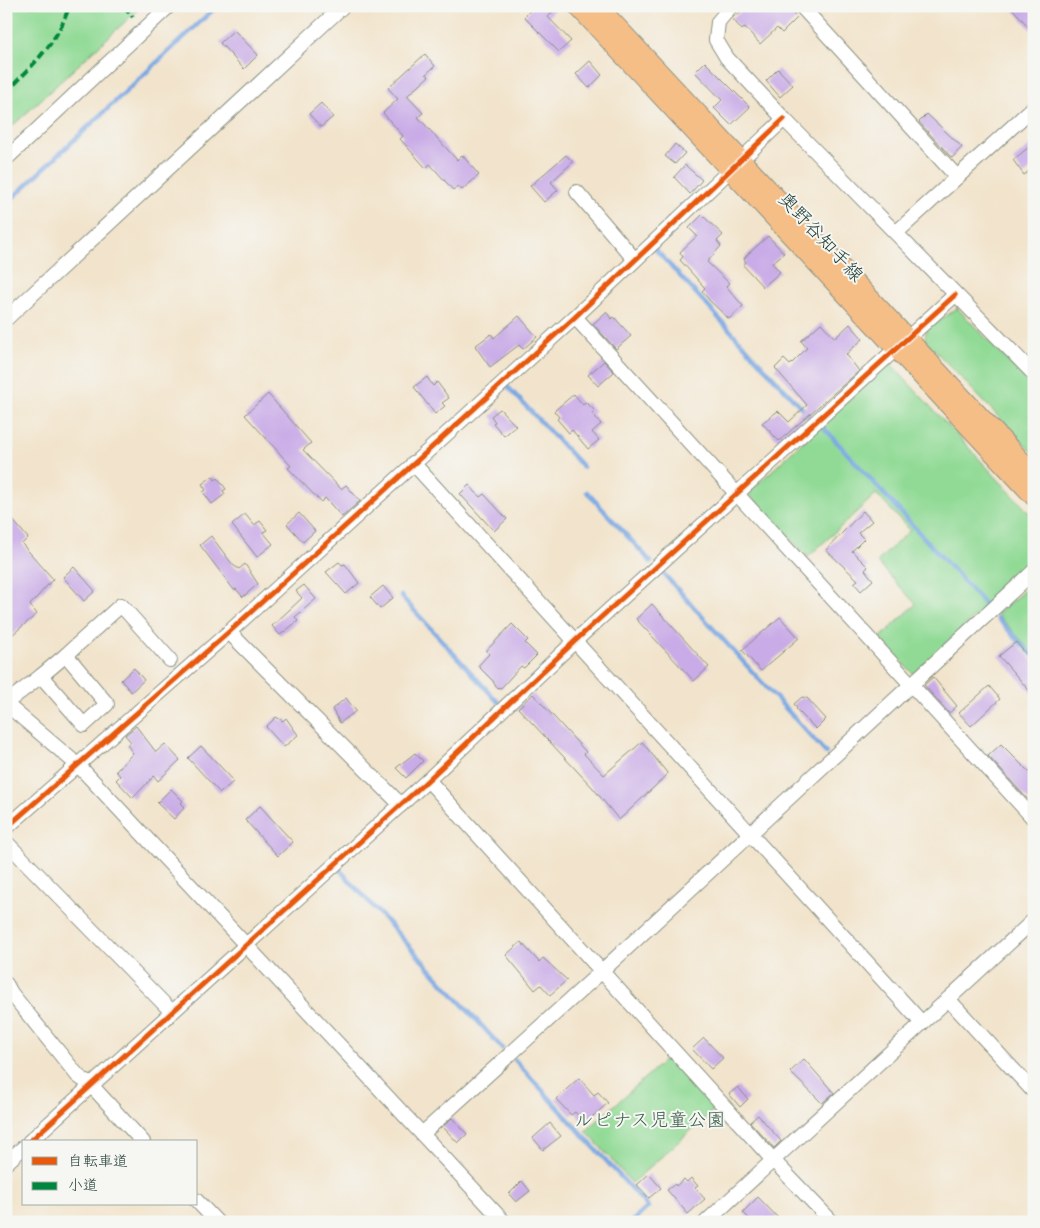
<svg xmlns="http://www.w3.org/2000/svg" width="1040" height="1228" font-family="'Comic Neue','Klee One',sans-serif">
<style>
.green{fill:#91da95;stroke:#588c64}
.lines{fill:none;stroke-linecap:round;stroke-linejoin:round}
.stream{stroke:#79a7e2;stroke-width:4.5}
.building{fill:#c9abe7}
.minor-casing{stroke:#889080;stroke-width:16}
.major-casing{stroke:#889080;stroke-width:20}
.minor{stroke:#fff;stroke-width:14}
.major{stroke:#f6be87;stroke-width:18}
.quiet{stroke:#00873e;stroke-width:4;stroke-dasharray:8 4;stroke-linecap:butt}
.cycleway-casing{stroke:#f6f6f2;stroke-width:8}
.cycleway{stroke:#e8590c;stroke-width:5}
.labels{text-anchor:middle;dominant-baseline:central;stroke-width:4;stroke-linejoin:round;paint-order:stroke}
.street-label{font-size:19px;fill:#1f3d34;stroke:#f6f6f2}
.park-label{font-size:19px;fill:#365c47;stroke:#f6f6f2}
</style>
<rect width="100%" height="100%" fill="#f6f6f2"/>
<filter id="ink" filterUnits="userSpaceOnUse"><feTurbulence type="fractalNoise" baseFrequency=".02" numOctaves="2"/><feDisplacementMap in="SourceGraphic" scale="10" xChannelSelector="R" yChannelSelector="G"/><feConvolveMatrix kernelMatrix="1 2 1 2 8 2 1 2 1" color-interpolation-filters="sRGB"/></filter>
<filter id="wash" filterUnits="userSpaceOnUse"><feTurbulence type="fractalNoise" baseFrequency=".0096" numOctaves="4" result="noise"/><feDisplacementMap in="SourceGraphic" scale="20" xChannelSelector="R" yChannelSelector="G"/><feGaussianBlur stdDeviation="1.12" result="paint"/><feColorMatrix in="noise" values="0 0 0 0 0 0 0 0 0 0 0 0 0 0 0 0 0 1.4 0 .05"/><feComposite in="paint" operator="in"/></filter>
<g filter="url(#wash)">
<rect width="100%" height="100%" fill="#f2e4cc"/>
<g class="green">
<polygon points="6,6 142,6 6,132"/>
<polygon points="957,308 1034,388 1034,454 925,340 926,331"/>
<polygon points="889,362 1034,518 1034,562 913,674 880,638 916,604 877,562 910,530 876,494 808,557 748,493"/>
<polygon points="1034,582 1034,654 997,614"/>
<polygon points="668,1057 715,1109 632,1183 586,1131"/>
</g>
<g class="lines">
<g class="stream">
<polyline points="6,204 217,6"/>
<polyline points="655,249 811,418"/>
<polyline points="507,386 583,467"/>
<polyline points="824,428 987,607"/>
<polyline points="587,492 651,562"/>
<polyline points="662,572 826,753"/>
<polyline points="401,596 498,702"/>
<polyline points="997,618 1034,657"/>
<polyline points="339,869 502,1048"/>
<polyline points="515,1060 648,1207 632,1222"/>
</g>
</g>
<g id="blocks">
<g class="building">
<polygon points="534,6 558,6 548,17 571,41 559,52 524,17"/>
<polygon points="749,6 785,6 797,18 782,33 777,28 760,44 745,27 742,30 732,18"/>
<polygon points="1010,6 1034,6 1034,33"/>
<polygon points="234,30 258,55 244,69 220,43"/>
<polygon points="425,54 435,66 426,74 429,76 407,96 423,113 418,117 457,160 462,155 479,175 462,190 458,186 453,190 430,164 426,168 400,139 403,136 383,113 398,99 388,88"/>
<polygon points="590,61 602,75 589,88 576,74"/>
<polygon points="705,62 750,107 731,125 714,108 722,100 695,72"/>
<polygon points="778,69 793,85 780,97 766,81"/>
<polygon points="321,103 333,117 321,127 309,114"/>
<polygon points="927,114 962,147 952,158 919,122"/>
<polygon points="1034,143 1034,167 1024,175 1013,160"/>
<polygon points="675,144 685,153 675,164 665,156"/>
<polygon points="566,155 573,162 551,182 558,190 544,202 530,186"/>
<polygon points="685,165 702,180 690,194 674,177"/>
<polygon points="702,215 723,235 717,241 721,246 707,262 729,283 726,286 743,306 729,319 709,300 702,291 705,288 680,260 683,257 680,252 697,236 689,228"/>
<polygon points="768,236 784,253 772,263 780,272 763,287 743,265 746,262 744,259 748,254"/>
<polygon points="606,312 612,319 614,317 631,336 616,349 593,324"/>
<polygon points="519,316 537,337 523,349 519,345 490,367 475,346 491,334 494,338"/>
<polygon points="821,323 835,338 850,324 863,339 846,354 859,371 779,441 762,423 778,411 789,422 807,405 775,368 784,359 790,365 807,348 801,341"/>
<polygon points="604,361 614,372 598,386 588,375"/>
<polygon points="427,377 433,386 437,382 449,398 442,403 445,406 435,414 414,387"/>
<polygon points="268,394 311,443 303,450 341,489 346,485 360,501 342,517 325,498 321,502 288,468 291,466 245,415"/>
<polygon points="574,394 583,405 586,402 595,411 592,413 601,424 592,432 599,440 588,449 572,430 569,433 557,419 559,417 554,411"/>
<polygon points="500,409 516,426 504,436 493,423 495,422 491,416"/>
<polygon points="213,476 215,480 218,478 226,489 223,491 225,494 212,504 203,492 206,490 202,484"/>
<polygon points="469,485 480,497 484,494 507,519 494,531 460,494"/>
<polygon points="863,511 872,521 858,533 864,539 852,551 868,567 865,570 873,580 861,591 854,583 858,580 826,550"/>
<polygon points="6,512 28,538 22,544 53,579 30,605 37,614 6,640"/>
<polygon points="299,513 315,531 303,542 287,524"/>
<polygon points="245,514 254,525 260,521 267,530 263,532 273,544 257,557 232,525"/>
<polygon points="211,536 233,565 239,569 245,564 258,584 243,597 236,589 234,590 200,545"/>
<polygon points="339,562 342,565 345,564 359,583 346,594 326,572"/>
<polygon points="74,567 95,591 84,601 63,577"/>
<polygon points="304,585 316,599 295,617 298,621 280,635 272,626 302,598 296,591"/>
<polygon points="383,586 393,598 380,609 370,597"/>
<polygon points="652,604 709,667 694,681 636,619"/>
<polygon points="780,617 799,638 761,671 742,650"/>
<polygon points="512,624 528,640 525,643 537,655 524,668 521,666 501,688 496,687 493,681 478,666 489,654 486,651"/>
<polygon points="1016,642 1034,663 1034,696 999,656"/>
<polygon points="134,668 144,680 131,692 121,680"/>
<polygon points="933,677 957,706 949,713 924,685"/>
<polygon points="989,686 1000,699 971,726 959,713"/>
<polygon points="533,694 586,752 584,754 604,775 642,742 668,774 619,820 593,788 518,708"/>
<polygon points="802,697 807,698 826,719 816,729 796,709 797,708 794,704"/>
<polygon points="346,698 356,711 340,723 332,709"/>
<polygon points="276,717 283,721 286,718 298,735 284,747 266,727"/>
<polygon points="136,726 156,752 165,744 180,760 158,781 154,776 133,798 116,780 120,776 116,771 133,753 127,745 131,742 125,735"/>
<polygon points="1001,744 1029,772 1034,770 1034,806 988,756"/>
<polygon points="201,746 234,781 220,793 188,758"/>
<polygon points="415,753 423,761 406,778 396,768"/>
<polygon points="171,789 183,801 181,803 185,807 174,819 157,803"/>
<polygon points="260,806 293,842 278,856 245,820"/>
<polygon points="521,942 539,962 543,958 567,980 550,995 541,985 535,990 506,955"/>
<polygon points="704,1038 723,1058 711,1069 692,1049"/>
<polygon points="804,1059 834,1093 822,1103 790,1072"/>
<polygon points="579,1078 594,1095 598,1092 608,1103 585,1123 575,1112 571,1115 556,1099"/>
<polygon points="738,1087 748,1099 740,1107 729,1094"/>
<polygon points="758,1115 781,1141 774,1148 750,1122"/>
<polygon points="452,1118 467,1134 458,1143 443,1127"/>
<polygon points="550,1123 561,1136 543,1150 533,1138"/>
<polygon points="649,1174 661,1188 649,1198 637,1185"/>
<polygon points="691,1178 698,1186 695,1188 705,1199 688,1214 667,1190 675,1184 676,1186 684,1179 687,1182"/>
<polygon points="522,1181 530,1191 516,1202 509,1194"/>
<polygon points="758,1197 782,1222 752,1222 743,1212"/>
</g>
</g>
</g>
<g filter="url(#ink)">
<use href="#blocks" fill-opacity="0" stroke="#889080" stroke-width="1"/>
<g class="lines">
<defs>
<g id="minor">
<polyline points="731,6 718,22 716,40 727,58 784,119 1034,374"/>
<polyline points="801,6 957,177"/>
<polyline points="6,159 169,6"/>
<polyline points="577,192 635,260"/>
<polyline points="897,232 1034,107"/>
<polyline points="575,317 1034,819"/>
<polyline points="6,319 343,6"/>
<polyline points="413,463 922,1023"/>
<polyline points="229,632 401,805"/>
<polyline points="41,676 66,655"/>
<polyline points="6,703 41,676 84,725 107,704 66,655 121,605 170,660"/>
<polyline points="6,704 79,766 504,1222"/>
<polyline points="428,780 773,1160 832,1222"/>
<polyline points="6,828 229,632 575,317 784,119"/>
<polyline points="6,842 172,1012"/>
<polyline points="6,984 11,993 78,1076 91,1085 143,1142"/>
<polyline points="948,999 1034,1092"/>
<polyline points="422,1134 602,971 1034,571"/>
<polyline points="29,1142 428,780 575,641 955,295"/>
<polyline points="6,1163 24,1147"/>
<polyline points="196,1200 217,1222"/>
<polyline points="706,1222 1034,920"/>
</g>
<g id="major">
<polyline points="577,6 1034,497"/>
<polyline points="598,6 1034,474"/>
</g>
</defs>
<use href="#minor" class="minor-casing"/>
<use href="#major" class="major-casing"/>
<use href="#minor" class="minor"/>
<use href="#major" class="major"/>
<g class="quiet">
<polyline points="124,6 133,17"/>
<path d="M6 93C31 66 59 42 69 6"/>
</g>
<defs>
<g id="cycleway">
<polyline points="6,828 229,632 575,317 784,119"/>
<polyline points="29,1142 428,780 575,641 955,295"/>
</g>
</defs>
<use href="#cycleway" class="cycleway-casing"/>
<use href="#cycleway" class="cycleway"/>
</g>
</g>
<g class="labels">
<g class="street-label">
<text transform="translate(821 237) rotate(47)">奥野谷知手線</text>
</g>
<g class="park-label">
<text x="650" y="1120">ルピナス児童公園</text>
</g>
</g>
<rect width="1040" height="1228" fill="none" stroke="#f6f6f2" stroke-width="25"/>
<rect x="22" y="1140" width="175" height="65" fill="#f6f6f2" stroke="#a0aca6"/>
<rect x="32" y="1157" width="25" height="8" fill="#e8590c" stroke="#a0aca6"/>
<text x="68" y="1166" font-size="15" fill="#1f3d34">自転車道</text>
<rect x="32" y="1182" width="25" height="8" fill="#00873e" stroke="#a0aca6"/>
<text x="68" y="1190" font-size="15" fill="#1f3d34">小道</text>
</svg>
